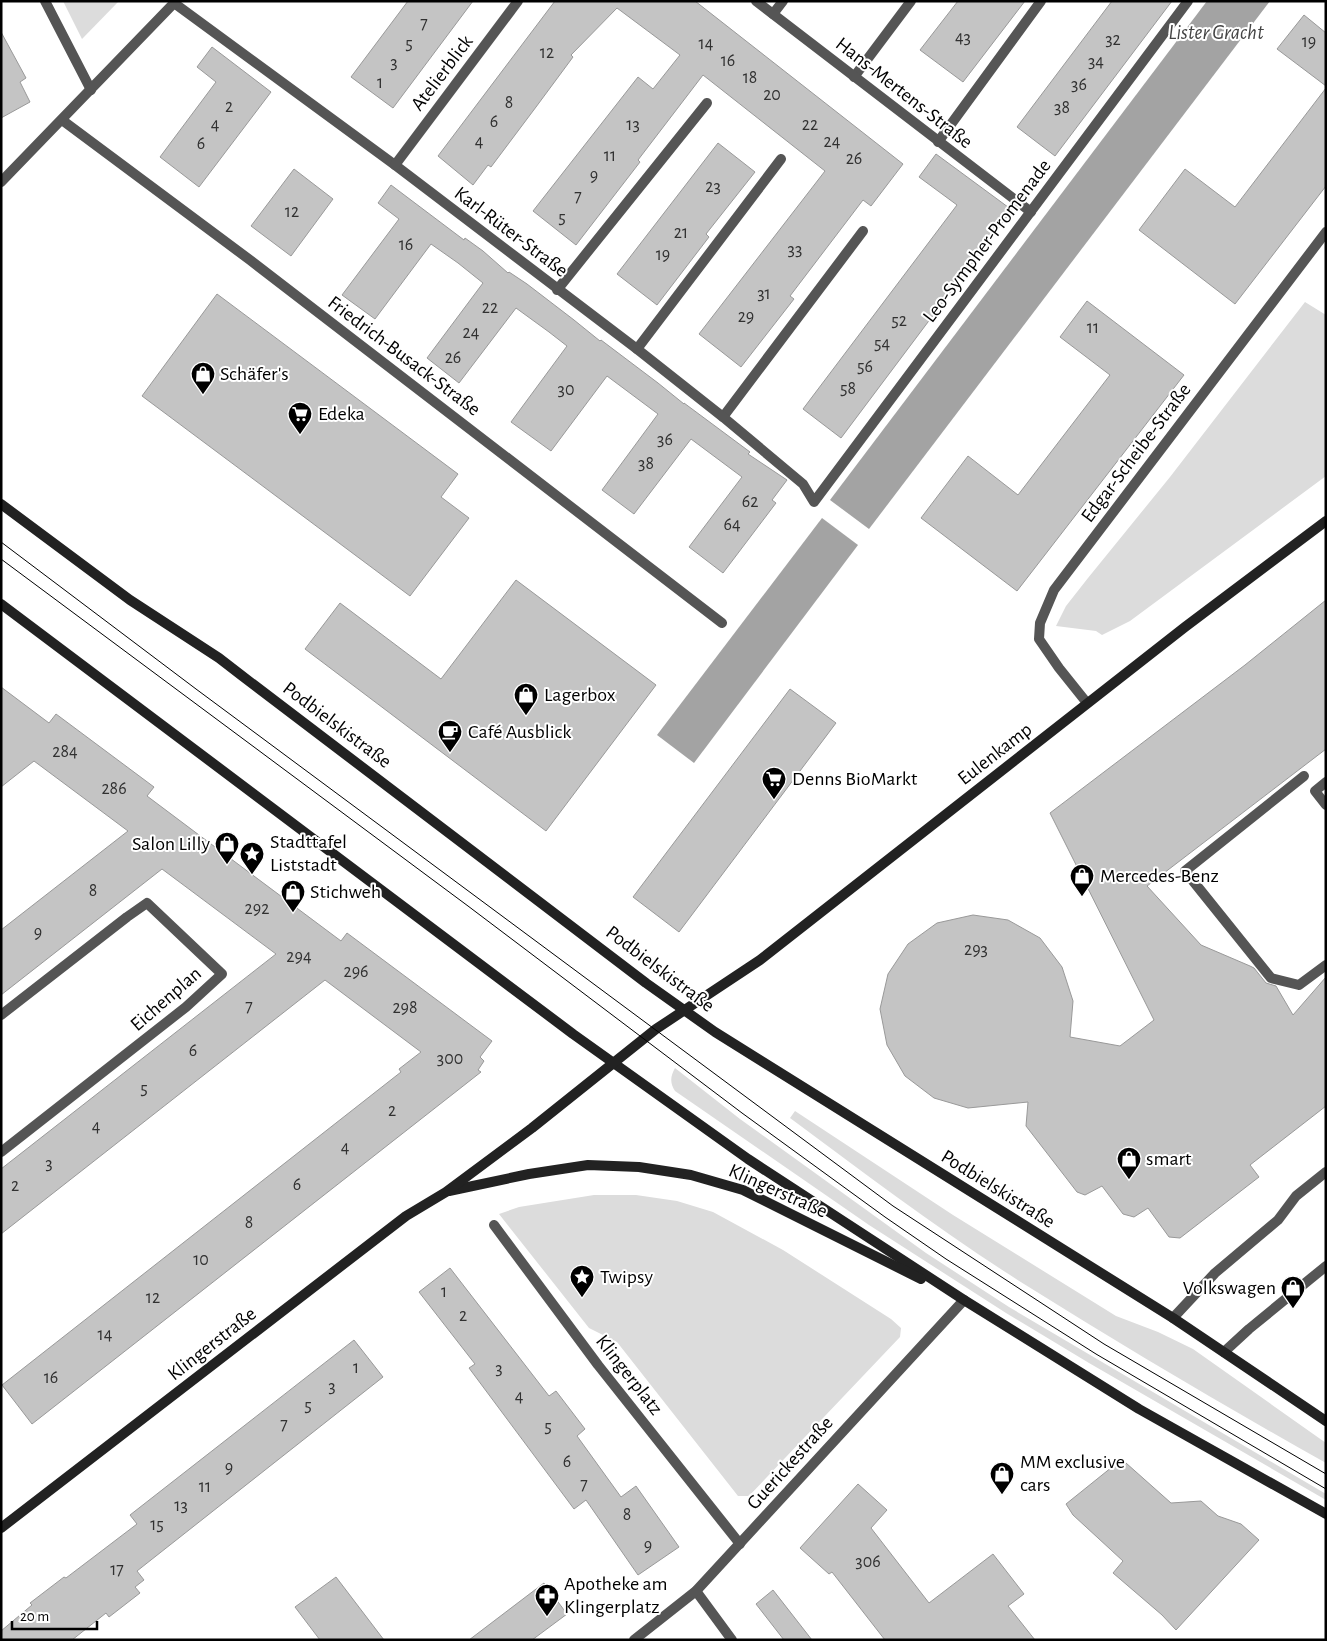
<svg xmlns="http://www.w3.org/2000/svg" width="1327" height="1641" font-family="'Alegreya Sans',sans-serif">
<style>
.green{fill:#dcdcdc}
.water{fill:#a3a3a3}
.building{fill:#c4c4c4;stroke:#999}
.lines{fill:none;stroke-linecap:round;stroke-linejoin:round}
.lane{stroke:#555;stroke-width:10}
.street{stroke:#555;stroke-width:10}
.secondary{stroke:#222;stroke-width:10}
.tram{stroke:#000;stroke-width:1}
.labels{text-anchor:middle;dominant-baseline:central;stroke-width:4;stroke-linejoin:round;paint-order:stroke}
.number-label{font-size:18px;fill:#313131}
.street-label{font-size:20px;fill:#000;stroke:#fff}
.poi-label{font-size:20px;fill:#000;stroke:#fff;text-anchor:start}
.water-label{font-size:21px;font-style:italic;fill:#444;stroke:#fff}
</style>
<rect width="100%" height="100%" fill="#fff"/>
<g class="green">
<polygon points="63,1 119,1 82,39"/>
<polygon points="1305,302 1326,315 1326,476 1130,621 1102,635 1096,631 1056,626 1066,606 1088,578 1170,477"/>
<path d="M675 1068 740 1119 926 1253 1009 1307 1326 1494V1500L1089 1363 1006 1313 869 1225 675 1091C670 1083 670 1077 675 1068Z"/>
<path d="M795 1111 953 1215 1116 1316 1158 1332 1193 1349 1326 1443V1463C1224 1406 1123 1346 1024 1284 943 1233 867 1175 790 1118Z"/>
<polygon points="594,1195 636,1195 677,1201 713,1212 783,1250 891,1319 901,1328 900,1337 749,1496 738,1496 617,1342 589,1328 499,1214 519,1207"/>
</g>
<g class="water">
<polygon points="1207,1 1270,1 869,529 830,500"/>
<polygon points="822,518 858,545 694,763 657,735"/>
</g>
<g class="building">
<polygon points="408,1 473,1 393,108 351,77"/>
<polygon points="555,1 695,1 903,164 871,206 863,200 790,296 794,299 741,367 699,334 825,171 703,75 638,160 640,162 576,245 533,211 638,77 653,89 680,55 617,8 571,55 573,57 536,107 491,167 488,165 473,185 438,156"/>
<polygon points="958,1 1025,1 963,82 920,50"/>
<polygon points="1112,1 1172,1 1055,156 1017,127"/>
<polygon points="1304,15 1326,33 1326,86 1277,49"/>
<polygon points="1,32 26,78 20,82 30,102 1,118"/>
<polygon points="212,47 271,92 199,187 160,157 216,82 197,67"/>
<polygon points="1326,88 1326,186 1235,304 1139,230 1185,169 1235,207"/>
<polygon points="718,143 755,172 706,234 709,237 657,305 617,274"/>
<polygon points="936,154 1012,210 841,438 803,409 957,205 919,177"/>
<polygon points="294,169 333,199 291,256 251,226"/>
<polygon points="391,185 464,240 465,238 483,251 508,273 509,272 527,284 574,320 600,341 601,340 658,383 684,404 684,403 750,452 748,454 787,480 772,500 776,503 723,573 689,547 742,477 691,439 634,514 602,490 658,414 607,376 551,451 511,422 567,346 549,332 516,308 459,383 427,358 483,283 458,263 431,244 375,319 342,295 399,219 378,203"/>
<polygon points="217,294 458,474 441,497 469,518 410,596 142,396"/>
<polygon points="1087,301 1184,375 1017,591 921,518 968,456 1018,495 1110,375 1060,337"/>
<polygon points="516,580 656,685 546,831 305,649 340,603 441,679"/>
<polygon points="1326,600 1326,749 1147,886 1201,945 1250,966 1254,968 1266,983 1276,986 1293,1015 1326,977 1326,1106 1250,1165 1259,1177 1180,1238 1169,1237 1148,1208 1134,1217 1123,1214 1102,1186 1085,1195 1077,1192 1026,1126 1028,1102 968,1108 934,1098 905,1076 887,1045 880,1009 888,974 908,944 937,923 973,915 1008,920 1040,938 1062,967 1073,1001 1070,1037 1120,1046 1154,1020 1050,813 1245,665"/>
<polygon points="1,687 49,723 56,714 154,787 147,796 195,832 341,941 347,933 492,1041 480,1057 484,1061 478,1070 481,1072 32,1424 2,1385 401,1072 399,1069 421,1052 325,980 1,1234 1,1169 276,954 162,869 1,995 1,930 128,831 34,761 1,787"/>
<polygon points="790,689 836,723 679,932 633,897"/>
<polygon points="450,1268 549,1396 556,1391 585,1429 577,1436 621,1497 636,1486 679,1547 638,1575 586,1500 574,1509 469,1368 475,1364 419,1292"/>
<polygon points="354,1340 383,1377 137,1571 144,1580 135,1587 140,1593 109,1617 106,1613 72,1640 1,1640 1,1631 32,1605 30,1603 64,1577 66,1578 137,1524 130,1515"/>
<polygon points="1117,1463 1126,1463 1171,1503 1201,1501 1218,1516 1241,1524 1259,1540 1176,1630 1162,1615 1113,1573 1123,1561 1073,1515 1066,1504"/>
<polygon points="858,1484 887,1510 871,1528 929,1603 993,1554 1024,1594 1008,1606 1035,1640 885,1640 832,1572 829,1574 800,1548"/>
<polygon points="336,1577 384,1640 320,1640 295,1607"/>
<polygon points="544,1583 567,1614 532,1640 469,1640"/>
<polygon points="773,1590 812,1640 784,1640 756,1604"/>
</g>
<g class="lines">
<g class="lane">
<polyline points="773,14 783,1"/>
<polyline points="854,77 911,1"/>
<polyline points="938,142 1041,1"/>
<polyline points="557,290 707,103"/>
<polyline points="637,349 781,159"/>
<polyline points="723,417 863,231"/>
<polyline points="1304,776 1185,871 1271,978 1299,985 1326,965"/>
<polyline points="1326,782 1315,791 1326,805"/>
<polyline points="1,1015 127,917 147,903 222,974 186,1007 1,1152"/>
<polyline points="1173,1318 1215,1273 1278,1220 1296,1196 1326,1172"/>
<polyline points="1224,1352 1249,1329 1326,1266"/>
<polyline points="696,1591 732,1640"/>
</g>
<g class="street">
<polyline points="45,1 91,90"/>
<polyline points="756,1 1031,212"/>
<polyline points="174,3 395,165 637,349 723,417 803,484 814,502 1188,1"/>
<polyline points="62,120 250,260 722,623"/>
<polyline points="395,165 518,1"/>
<polyline points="1,182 176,1"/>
<polyline points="1087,703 1059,668 1039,639 1040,623 1054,590 1326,232"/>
<polyline points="494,1225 598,1365 740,1544"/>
<polyline points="634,1640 696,1591 964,1300"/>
</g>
<g class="secondary">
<polyline points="1,504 130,600 219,658 241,675 646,983 715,1032 1173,1318 1326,1421"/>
<polyline points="1,604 573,1034 748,1159 964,1300 1139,1409 1326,1514"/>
<polyline points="449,1191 529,1174 588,1165 639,1167 691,1175 743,1190 921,1279"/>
<polyline points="1,1528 406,1216 446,1192 532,1128 656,1029 760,960 1185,627 1326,521"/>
</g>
<g class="tram">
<polyline points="1,542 196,689 893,1206 1104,1344 1326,1474"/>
<polyline points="1,559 468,906 742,1113 885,1217 946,1259 1096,1354 1326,1489"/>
</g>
</g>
<defs>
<symbol id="shop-pin" viewBox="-11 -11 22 30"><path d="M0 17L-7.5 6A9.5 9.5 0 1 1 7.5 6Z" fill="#000" stroke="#fff"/><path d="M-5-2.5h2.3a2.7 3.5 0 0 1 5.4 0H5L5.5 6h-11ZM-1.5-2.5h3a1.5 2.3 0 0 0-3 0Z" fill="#fff"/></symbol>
<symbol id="supermarket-pin" viewBox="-11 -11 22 30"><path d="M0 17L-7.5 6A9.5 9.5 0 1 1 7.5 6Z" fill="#000" stroke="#fff"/><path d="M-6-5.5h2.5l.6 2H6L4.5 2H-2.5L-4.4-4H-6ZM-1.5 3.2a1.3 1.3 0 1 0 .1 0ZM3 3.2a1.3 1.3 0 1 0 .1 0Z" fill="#fff"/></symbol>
<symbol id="cafe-pin" viewBox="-11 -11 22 30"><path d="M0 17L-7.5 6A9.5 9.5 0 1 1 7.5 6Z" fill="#000" stroke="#fff"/><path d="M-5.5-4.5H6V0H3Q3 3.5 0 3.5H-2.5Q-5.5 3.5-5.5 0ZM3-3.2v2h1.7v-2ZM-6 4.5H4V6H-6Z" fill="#fff"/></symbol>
<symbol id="sight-pin" viewBox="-11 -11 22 30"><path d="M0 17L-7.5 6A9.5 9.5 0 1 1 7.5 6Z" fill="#000" stroke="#fff"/><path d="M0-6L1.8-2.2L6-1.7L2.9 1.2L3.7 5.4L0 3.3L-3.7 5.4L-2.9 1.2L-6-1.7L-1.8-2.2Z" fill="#fff"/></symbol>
<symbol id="pharmacy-pin" viewBox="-11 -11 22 30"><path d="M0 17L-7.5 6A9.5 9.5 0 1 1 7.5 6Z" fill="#000" stroke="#fff"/><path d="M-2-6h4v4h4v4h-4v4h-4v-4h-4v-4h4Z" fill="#fff"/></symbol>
</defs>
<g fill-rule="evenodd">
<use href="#shop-pin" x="189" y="360" width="28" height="38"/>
<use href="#supermarket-pin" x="286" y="400" width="28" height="38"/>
<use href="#shop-pin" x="512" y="681" width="28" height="38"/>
<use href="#cafe-pin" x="436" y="718" width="28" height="38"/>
<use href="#supermarket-pin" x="760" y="765" width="28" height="38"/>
<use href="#shop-pin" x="213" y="830" width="28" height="38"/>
<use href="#sight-pin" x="238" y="840" width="28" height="38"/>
<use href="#shop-pin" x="1068" y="862" width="28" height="38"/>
<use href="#shop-pin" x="279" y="878" width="28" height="38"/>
<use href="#shop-pin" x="1115" y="1145" width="28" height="38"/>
<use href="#sight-pin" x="568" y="1263" width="28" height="38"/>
<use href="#shop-pin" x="1279" y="1274" width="28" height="38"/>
<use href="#shop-pin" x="988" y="1460" width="28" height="38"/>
<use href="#pharmacy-pin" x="533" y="1582" width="28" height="38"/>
</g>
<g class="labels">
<g class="number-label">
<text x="424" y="24">7</text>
<text x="963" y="38">43</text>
<text x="1113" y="40">32</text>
<text x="1309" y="42">19</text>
<text x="409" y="44">5</text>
<text x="706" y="44">14</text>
<text x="547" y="53">12</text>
<text x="728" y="61">16</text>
<text x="1096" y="62">34</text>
<text x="394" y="63">3</text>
<text x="750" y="78">18</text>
<text x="380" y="83">1</text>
<text x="1079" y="85">36</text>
<text x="772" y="95">20</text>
<text x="509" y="103">8</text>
<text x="229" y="107">2</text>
<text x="1062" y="108">38</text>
<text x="494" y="122">6</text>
<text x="215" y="125">4</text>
<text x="633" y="125">13</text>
<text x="810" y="125">22</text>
<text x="479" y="142">4</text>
<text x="832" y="142">24</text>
<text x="201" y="144">6</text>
<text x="610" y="156">11</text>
<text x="854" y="159">26</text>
<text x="594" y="176">9</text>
<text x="713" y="187">23</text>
<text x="578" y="197">7</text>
<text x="292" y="212">12</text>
<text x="562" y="218">5</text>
<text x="681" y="233">21</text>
<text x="406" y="245">16</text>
<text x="795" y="250">33</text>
<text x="663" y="255">19</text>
<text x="764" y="294">31</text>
<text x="490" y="308">22</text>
<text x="746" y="317">29</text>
<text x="899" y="321">52</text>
<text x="1093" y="328">11</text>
<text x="471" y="333">24</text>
<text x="882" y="344">54</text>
<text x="453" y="358">26</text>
<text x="865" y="367">56</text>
<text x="848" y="389">58</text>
<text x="566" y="390">30</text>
<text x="665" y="440">36</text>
<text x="646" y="464">38</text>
<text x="750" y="502">62</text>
<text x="732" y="525">64</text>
<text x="65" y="752">284</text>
<text x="114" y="789">286</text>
<text x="93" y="891">8</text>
<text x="257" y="909">292</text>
<text x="38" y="933">9</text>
<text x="976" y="950">293</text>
<text x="299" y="957">294</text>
<text x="356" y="972">296</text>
<text x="249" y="1007">7</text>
<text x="405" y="1008">298</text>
<text x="193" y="1051">6</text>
<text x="450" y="1059">300</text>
<text x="144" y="1089">5</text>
<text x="392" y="1111">2</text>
<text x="96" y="1127">4</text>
<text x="345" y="1148">4</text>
<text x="49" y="1164">3</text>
<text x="297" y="1185">6</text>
<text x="15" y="1186">2</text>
<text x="249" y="1223">8</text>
<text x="201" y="1260">10</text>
<text x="444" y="1292">1</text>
<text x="153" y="1298">12</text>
<text x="463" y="1316">2</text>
<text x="105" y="1335">14</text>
<text x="356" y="1368">1</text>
<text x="499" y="1369">3</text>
<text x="51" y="1378">16</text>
<text x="332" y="1387">3</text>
<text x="519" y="1397">4</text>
<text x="308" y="1406">5</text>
<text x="284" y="1425">7</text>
<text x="548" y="1427">5</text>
<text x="567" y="1462">6</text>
<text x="229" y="1468">9</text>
<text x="584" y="1485">7</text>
<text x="205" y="1487">11</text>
<text x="181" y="1506">13</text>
<text x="627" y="1515">8</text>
<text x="157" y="1525">15</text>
<text x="648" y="1546">9</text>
<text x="868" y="1562">306</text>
<text x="117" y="1570">17</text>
</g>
<g class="street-label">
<text transform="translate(442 73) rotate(-53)">Atelierblick</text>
<text transform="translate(904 93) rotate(38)">Hans-Mertens-Straße</text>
<text transform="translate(511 232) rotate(37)">Karl-Rüter-Straße</text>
<text transform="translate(987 241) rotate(-53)">Leo-Sympher-Promenade</text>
<text transform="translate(404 356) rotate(37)">Friedrich-Busack-Straße</text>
<text transform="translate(1136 453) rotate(-53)">Edgar-Scheibe-Straße</text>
<text transform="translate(337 725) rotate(37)">Podbielskistraße</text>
<text transform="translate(995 754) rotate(-38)">Eulenkamp</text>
<text transform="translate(660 969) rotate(37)">Podbielskistraße</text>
<text transform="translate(166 999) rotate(-41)">Eichenplan</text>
<text transform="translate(998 1189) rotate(32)">Podbielskistraße</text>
<text transform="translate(778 1191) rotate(24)">Klingerstraße</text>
<text transform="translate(212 1344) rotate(-38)">Klingerstraße</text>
<text transform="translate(629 1375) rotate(52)">Klingerplatz</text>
<text transform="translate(790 1463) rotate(-48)">Guerickestraße</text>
</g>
<g class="poi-label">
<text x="220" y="374">Schäfer's</text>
<text x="318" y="414">Edeka</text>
<text x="544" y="695">Lagerbox</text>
<text x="468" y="732">Café Ausblick</text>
<text x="792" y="779">Denns BioMarkt</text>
<text x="270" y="842">Stadttafel<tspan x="270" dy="23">Liststadt</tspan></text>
<text x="210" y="844" text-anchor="end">Salon Lilly</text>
<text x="1100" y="876">Mercedes-Benz</text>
<text x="310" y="892">Stichweh</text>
<text x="1146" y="1159">smart</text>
<text x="600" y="1277">Twipsy</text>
<text x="1276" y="1288" text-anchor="end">Volkswagen</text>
<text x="1020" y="1462">MM exclusive<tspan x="1020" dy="23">cars</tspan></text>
<text x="564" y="1584">Apotheke am<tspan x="564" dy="23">Klingerplatz</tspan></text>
</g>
<g class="water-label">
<text x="1216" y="32">Lister Gracht</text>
</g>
</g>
<rect width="1327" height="1641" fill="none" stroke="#000000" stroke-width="5"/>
<path d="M12 1621v8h85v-8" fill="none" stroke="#000000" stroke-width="2.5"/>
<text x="20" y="1621" font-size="15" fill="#000000" stroke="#ffffff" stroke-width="4" paint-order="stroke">20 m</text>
</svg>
